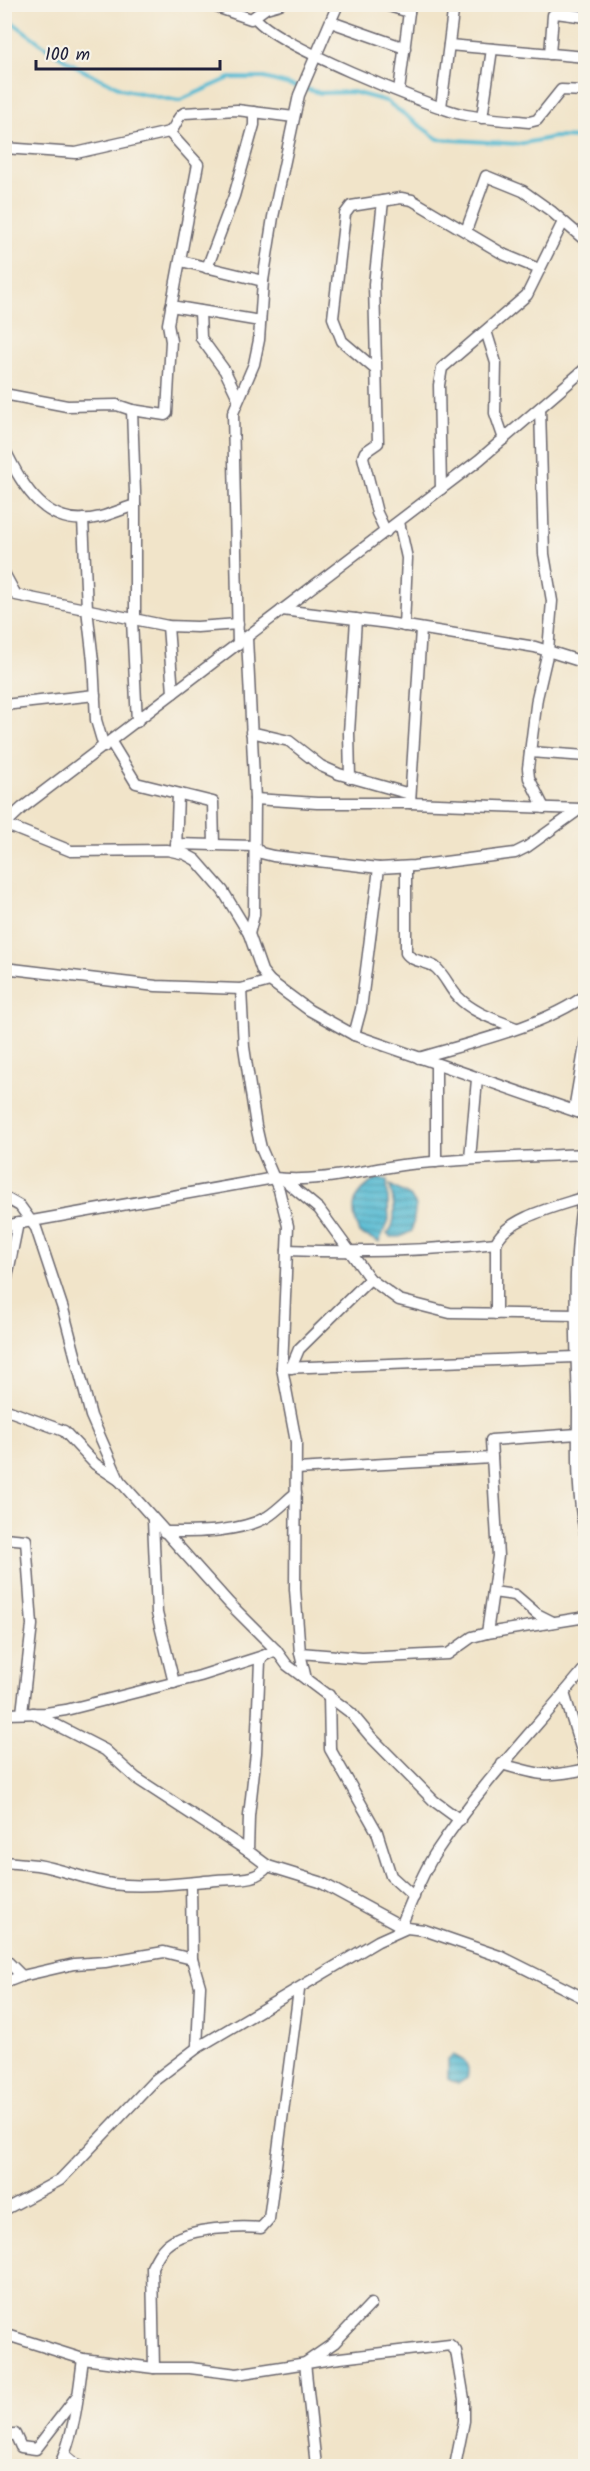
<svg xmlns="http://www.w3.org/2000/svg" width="590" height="2471" font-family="Kalam,sans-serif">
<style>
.water{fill:url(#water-rules);stroke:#3b6e86;stroke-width:1.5}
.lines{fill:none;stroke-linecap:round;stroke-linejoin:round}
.stream{stroke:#54bad2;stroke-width:4}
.minor-casing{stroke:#6a666d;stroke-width:13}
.minor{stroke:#fff;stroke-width:10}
</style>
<defs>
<pattern id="water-rules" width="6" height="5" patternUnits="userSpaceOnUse" patternTransform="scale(1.5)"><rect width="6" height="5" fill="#54bad2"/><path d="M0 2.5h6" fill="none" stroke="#4597ac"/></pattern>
</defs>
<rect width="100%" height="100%" fill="#f7f3e8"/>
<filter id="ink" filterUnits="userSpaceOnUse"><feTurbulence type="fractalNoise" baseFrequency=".0167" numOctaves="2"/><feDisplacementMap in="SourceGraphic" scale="12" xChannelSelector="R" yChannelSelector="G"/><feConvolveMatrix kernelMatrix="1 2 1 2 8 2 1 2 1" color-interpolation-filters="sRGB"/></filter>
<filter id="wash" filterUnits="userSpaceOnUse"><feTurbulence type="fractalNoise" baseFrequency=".008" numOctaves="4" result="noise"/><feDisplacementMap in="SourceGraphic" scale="24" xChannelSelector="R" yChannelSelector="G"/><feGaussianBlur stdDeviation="1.35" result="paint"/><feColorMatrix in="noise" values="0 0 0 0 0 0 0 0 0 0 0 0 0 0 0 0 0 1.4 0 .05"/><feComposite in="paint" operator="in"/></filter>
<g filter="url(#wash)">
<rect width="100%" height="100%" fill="#f1e4c9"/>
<g class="water">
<path d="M378 1178 387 1180 389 1220 379 1242 359 1233C349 1205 353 1193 378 1178Z"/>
<path d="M390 1185 410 1196 416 1205 412 1231 400 1237H390L387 1234C399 1223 393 1199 390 1185Z"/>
<path d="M453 2055C464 2060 471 2064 467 2078L458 2084 448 2079V2059Z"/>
</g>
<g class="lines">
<polyline class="stream" points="4,16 51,51 86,72 125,90 178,101 230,78 264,78 321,93 353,92 386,101 438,139 519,144 555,137 586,138"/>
</g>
</g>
<g filter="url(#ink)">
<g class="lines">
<defs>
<g id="minor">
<polyline points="208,4 251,19 266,8 280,4"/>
<polyline points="382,4 409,12"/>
<path d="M255 17C271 43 426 105 461 114 483 119 507 120 529 122L537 120 561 90 586 91"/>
<polyline points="331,22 405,48"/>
<polyline points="449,45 586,57"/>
<polyline points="550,54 553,15 556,13 586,17"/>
<polyline points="399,91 410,4"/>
<polyline points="441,107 454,4"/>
<polyline points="482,118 492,49"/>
<path d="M4 148 76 153 169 132C177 128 175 118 184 113L237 110 294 117"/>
<polyline points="383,201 374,284 378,443 365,452 363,457 377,513 386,532"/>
<polyline points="466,231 486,176 523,191 551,211 586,241"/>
<polyline points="181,261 263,281"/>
<polyline points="207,268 234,196 254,125 254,112"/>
<polyline points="171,306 260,321"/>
<polyline points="200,311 201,338 225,371 238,398"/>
<polyline points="486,331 496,363 495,413 504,439"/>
<polyline points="375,369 342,341 333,318 345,214 351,206 401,198 412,200 505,255 539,269"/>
<polyline points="4,394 67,406 117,405 132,410 165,415 167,413 171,341 168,324 198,164 169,132"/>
<polyline points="540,408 544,554 552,601 548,651 537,698 528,768 529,778 544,808"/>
<polyline points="132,410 135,492 135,615 132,620 137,722"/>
<path d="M4 448C24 489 47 530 100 517 111 514 123 509 135 505"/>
<polyline points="441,489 439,385 442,368 527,295 563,222"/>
<polyline points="83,519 87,609 93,661 96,720 104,747"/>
<polyline points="399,522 407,558 404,626"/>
<polyline points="4,573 16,595 168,626 197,627 238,624"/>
<polyline points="282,610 388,623 535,647 586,663"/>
<polyline points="168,626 173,693"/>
<polyline points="247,638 255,799 254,915 249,934"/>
<polyline points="238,645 233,413 254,364 259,340 263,281 273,217 299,95 338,4"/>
<polyline points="4,705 95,695"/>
<polyline points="251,732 289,741 321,766 339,774 410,794"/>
<polyline points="111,742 136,783 213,802 214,845"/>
<polyline points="530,752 586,756"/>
<polyline points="350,778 349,733 356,619"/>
<polyline points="255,799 317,803 410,803 581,809"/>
<polyline points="410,803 421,629"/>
<polyline points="4,824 71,851 167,850 185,854 196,860 223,891 249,934 262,971 270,981 309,1010 354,1035 586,1115"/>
<polyline points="4,825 22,808 479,460 586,368"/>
<polyline points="176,844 254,846 261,853 273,856 379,868 414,866 515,853 527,847 580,809"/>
<polyline points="176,850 178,794"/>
<path d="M406 867V953C412 962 426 961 435 967 445 975 449 988 458 997 473 1013 497 1020 516 1028"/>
<polyline points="4,968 156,986 241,989 270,981"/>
<polyline points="241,989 244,1047 256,1126 261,1148 279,1190 288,1226 282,1368 296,1442 295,1589 300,1653 306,1679"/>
<polyline points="354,1035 361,1009 379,868"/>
<path d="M419 1058C472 1042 542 1027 586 995"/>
<polyline points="574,1110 586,1039"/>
<polyline points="470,1159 477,1079"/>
<polyline points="436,1162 436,1064"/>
<polyline points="283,1179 319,1209 370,1279 399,1300 450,1313 576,1315"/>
<path d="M586 1182C571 1255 576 1332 578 1405 578 1449 576 1494 586 1537"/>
<polyline points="4,1197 20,1206 36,1228 63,1309 91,1416 119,1480 229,1603 276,1650 287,1665 351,1713 371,1737 434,1801 460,1820"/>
<path d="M4 1226 274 1178C318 1183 359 1171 402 1165 463 1158 524 1157 586 1154"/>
<path d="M287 1250C357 1253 427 1251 496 1243"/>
<polyline points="4,1292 18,1223"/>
<path d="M496 1314V1243C506 1218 558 1206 582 1198"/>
<polyline points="282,1368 575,1357"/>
<polyline points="291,1368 299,1349 370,1279"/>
<polyline points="4,1409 64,1431 95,1464 119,1480"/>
<polyline points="296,1469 492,1458"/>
<polyline points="153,1520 157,1613 174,1683"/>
<path d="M164 1532C196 1532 238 1533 267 1517 277 1511 287 1500 296 1493"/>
<polyline points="4,1538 26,1540 32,1625 22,1713"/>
<polyline points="493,1592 515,1595 537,1614 553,1622"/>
<polyline points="487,1633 498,1556 491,1440 578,1434"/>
<polyline points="300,1653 362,1658 448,1654 472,1637 487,1633 586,1617"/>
<polyline points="564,1693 586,1764"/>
<polyline points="329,1695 330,1749 377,1832 391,1876 414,1897"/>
<polyline points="33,1713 105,1750 136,1778 248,1851 268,1866 320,1882 401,1926"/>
<polyline points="4,1714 46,1713 66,1710 200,1676 263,1656 276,1650"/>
<path d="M502 1764C539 1775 547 1778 586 1769"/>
<polyline points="248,1851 249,1816 256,1753 260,1661 263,1656"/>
<path d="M4 1862C15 1863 26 1864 37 1865 62 1869 87 1880 112 1884 147 1888 183 1883 217 1880 236 1878 255 1882 268 1866"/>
<polyline points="191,1884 192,1959 200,1986 197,2048"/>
<path d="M397 1931 401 1926C412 1901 421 1875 436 1852 480 1785 536 1728 586 1667"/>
<polyline points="4,1958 22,1976"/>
<polyline points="4,1983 22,1976 74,1964 105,1962 164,1952 192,1959"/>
<polyline points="4,2210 60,2180 155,2080 197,2048 378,1941 407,1928 424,1930 502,1957 586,1999"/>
<polyline points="4,2334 83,2359 154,2368 190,2368 237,2374 332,2359 450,2345 456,2351 464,2399 464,2421 455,2466"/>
<path d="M154 2368 152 2267C157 2257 162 2247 172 2241 192 2228 237 2226 261 2228L269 2219 299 1990"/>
<polyline points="4,2435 15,2434 21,2447 36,2449 77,2396"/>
<polyline points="65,2455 78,2466"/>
<path d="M59 2466C75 2434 78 2395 83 2359"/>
<polyline points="316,2466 305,2363 334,2343 371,2304"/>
</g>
</defs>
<use href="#minor" class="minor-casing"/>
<use href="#minor" class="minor"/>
</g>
</g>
<rect width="590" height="2471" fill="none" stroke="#f7f3e8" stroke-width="24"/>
<path d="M36 60v9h184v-9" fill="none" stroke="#22223b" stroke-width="3"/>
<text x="45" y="60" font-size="18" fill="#22223b" stroke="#f7f3e8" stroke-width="4.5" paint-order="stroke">100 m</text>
</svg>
